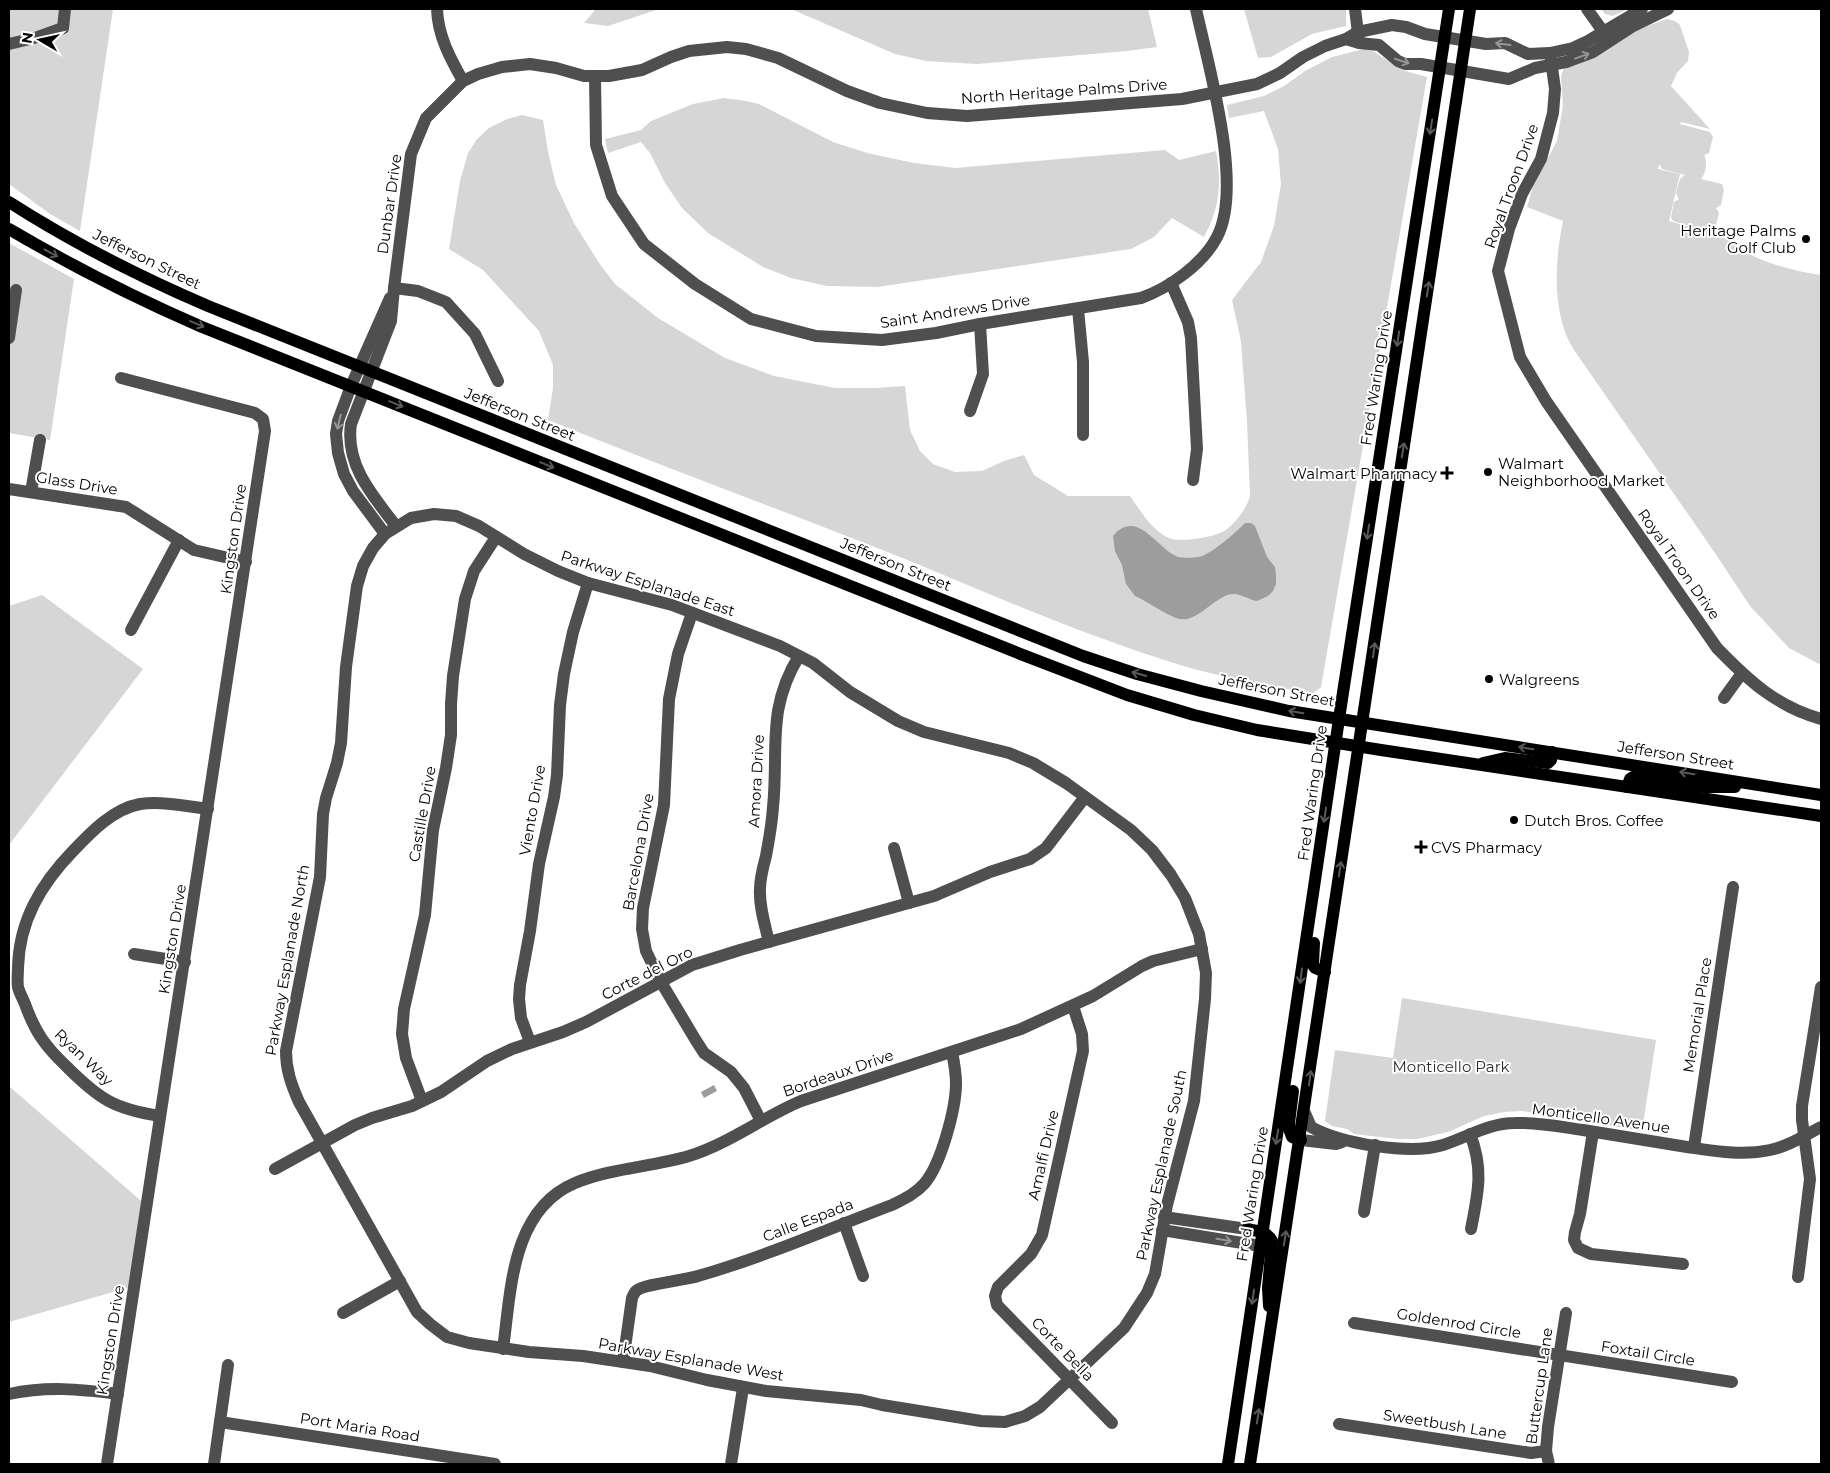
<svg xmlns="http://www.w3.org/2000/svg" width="1830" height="1473" font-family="Montserrat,sans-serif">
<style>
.green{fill:#d6d6d6;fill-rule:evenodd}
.water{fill:#9d9d9d}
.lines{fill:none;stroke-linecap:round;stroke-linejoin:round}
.minor{stroke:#4f4f4f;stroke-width:12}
.major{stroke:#000;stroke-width:12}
.oneway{stroke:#959595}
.oneway2{stroke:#595959}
.poi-dot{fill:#000;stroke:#fff;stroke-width:2}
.labels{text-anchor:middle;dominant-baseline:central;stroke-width:4;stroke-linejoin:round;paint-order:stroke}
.street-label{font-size:15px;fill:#000;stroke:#fff}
.poi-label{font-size:15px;fill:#000;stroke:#fff;text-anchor:start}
.park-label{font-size:15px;fill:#2d2d2d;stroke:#fff}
</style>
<rect width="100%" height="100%" fill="#fff"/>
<g class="green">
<polygon points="9,9 113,9 80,231 50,214 9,184"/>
<polygon points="596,9 659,9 608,26 584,23"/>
<polygon points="791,9 1148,9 1157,47 1127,51 977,64 926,61 895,54"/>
<polygon points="1244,9 1346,9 1346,26 1312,34 1271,57 1258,58"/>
<polygon points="1601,9 1628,9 1613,16 1605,14"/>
<path d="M1667 19 1675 21 1680 25 1689 52 1688 61 1677 73 1671 86 1710 129 1681 122 1680 124 1710 132 1713 137 1709 153 1704 155C1708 162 1706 173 1701 179L1722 184 1724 190 1721 205 1716 208 1719 213 1715 229 1711 232C1725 236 1736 247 1749 254 1771 265 1797 272 1821 275V665L1789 648 1750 606 1715 553 1574 350C1570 343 1566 336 1564 329 1553 294 1556 255 1563 221L1527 207 1533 186 1557 141 1563 105 1561 76 1564 68 1636 30ZM1659 164 1662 169 1685 175 1680 179 1676 193 1679 199 1674 202 1671 217 1673 221 1705 231 1669 221 1680 174 1658 169Z"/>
<path d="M1364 49 1373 51 1402 70 1427 77 1321 687 1312 694C1268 685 1223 678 1180 665 1088 637 999 598 910 561 790 513 668 469 548 420L553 388V365L539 331 483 270 449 249 460 181 468 153 477 139 489 128 507 119 522 115 543 120 548 152 556 185 574 223 599 263 615 284 658 318 725 358 774 376 835 388H876L905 386 910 430 920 451 933 464 955 472 982 471 1004 461 1024 455 1034 475 1068 496H1130C1141 511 1151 530 1169 538 1180 543 1216 537 1226 530 1236 522 1247 508 1250 496L1247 422 1241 341 1232 300 1261 262 1274 226 1281 184 1278 149 1264 111 1229 118 1227 105 1264 96 1284 86 1305 71 1332 57Z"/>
<path d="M724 98 746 101 759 104 833 142 867 153 914 163 955 168 1165 150 1179 160 1216 151C1222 184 1220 207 1204 237L1172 218 1154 237 1131 249 877 287 827 286 791 278 763 267 708 233 682 208 665 183 650 153 641 142 608 153 605 139 641 130 651 121 693 104Z"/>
<polygon points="9,243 74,279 50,440 9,433"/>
<polygon points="42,595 143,669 9,845 9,606"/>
<polygon points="1402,998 1656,1040 1642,1131 1522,1111 1504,1112 1484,1116 1448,1132 1417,1139 1397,1139 1354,1134 1347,1129 1332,1126 1325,1121 1335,1050 1393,1058"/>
<polygon points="9,1086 147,1206 134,1286 9,1322"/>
</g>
<g class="water">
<path d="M1245 523H1251L1255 526 1267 557 1275 567 1276 576V584L1273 591 1268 596 1257 601C1250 600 1243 595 1235 594 1218 592 1198 623 1180 619 1169 617 1147 601 1135 596L1126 584 1122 565 1115 551 1113 536C1137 507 1158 550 1178 557 1184 558 1192 558 1198 557 1211 555 1235 533 1245 523Z"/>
<polygon points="714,1085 717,1091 704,1098 701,1092"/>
</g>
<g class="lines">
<g class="minor">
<path d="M437 9C438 36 450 58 463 81"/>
<polyline points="1355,9 1359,41"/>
<polyline points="1587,9 1607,37"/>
<polyline points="1346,39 1359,43 1379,45 1398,61 1405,64 1421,64 1509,79 1535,68 1566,62 1593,52 1633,26 1668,9"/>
<polyline points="9,44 38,37 63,28 65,9"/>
<path d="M1550 53 1555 89 1553 113 1541 159 1522 194 1509 229 1498 271 1520 357 1546 401 1717 648C1749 681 1776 706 1821 719"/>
<path d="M595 77 596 145 612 196 644 244 695 284 751 319 816 336 882 340 936 333 980 324 1141 298C1169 288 1203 264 1217 237 1244 186 1208 65 1196 9"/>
<polyline points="1171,283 1188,322 1191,338 1197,449 1193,480"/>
<polyline points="394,288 418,291 446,302 475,334 498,381"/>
<polyline points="1078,309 1083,362 1083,435"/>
<polyline points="9,338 16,290"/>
<polyline points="970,411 983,374 980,324"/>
<polyline points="9,489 126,507 194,550 246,562"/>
<polyline points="31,492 40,440"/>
<path d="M434 514 456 516 479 526 524 554 558 571 588 583 672 605 780 646 813 663 850 692 898 721 924 732 1009 753 1033 763 1066 783 1131 830 1152 850 1171 875 1185 898 1199 934 1206 973 1205 999 1194 1101 1167 1205 1155 1274 1147 1293 1124 1328 1040 1407 1025 1416 1005 1422 981 1421 882 1405 861 1400 766 1391 707 1380 650 1366 583 1356 529 1352 469 1343 447 1337 430 1324 417 1312 299 1102C291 1084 286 1070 286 1051L320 877 323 814 326 798 337 763 341 743 346 667 357 586 363 566 373 548 385 534 411 518Z"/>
<path d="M396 526C373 496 345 465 351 424L391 321 394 288 411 154 426 118 463 81 478 74 502 67 530 64 556 68 584 76H609L642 70 671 57 689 51 727 47 746 49 778 58 847 91 880 103 927 113 967 116 1182 99 1257 84 1280 73 1303 57 1325 46 1346 39 1358 32 1392 25 1406 27 1425 34 1486 44 1505 43 1528 54 1550 53 1573 48 1588 41 1642 9"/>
<polyline points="385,534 353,491 344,474 338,453 336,434 338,421 351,386 390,298"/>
<polyline points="692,613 678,654 669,699 664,805 643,908 642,929 646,951 661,982 695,1039 704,1053 731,1072 744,1088 761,1121"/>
<polyline points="131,630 179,540"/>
<polyline points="1724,698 1742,673"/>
<polyline points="894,848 909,903"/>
<path d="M769 942C765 925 759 907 760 889 760 878 763 867 766 856 769 840 772 823 773 807 779 749 766 710 799 656"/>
<polyline points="134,954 185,962"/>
<polyline points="1073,1006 1082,1034 1083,1051 1042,1235 1031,1254 998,1287 995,1296 997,1305 1112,1423"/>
<polyline points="530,1042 521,1018 519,999 520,985 530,931 539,864 554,797 557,775 560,705 564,674 573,632 588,583"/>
<polyline points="422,1101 406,1058 402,1034 404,1009 425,915 433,830 446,768 451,735 451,704 453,676 465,599 474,571 496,537"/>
<path d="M1305 1113 1311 1127C1342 1144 1410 1155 1443 1145 1468 1137 1489 1123 1515 1123 1538 1122 1561 1127 1583 1130 1618 1136 1652 1141 1687 1147 1715 1151 1742 1156 1770 1150 1789 1146 1804 1136 1821 1127"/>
<path d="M160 1116C114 1109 99 1099 66 1066 45 1046 35 1032 25 1004 23 999 19 992 18 987 17 981 18 974 18 968 19 921 41 884 73 851 91 832 113 809 140 804 162 801 186 806 208 809"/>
<polyline points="1593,1132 1580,1214 1575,1232 1574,1240 1578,1248 1591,1254 1683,1264"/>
<path d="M1470 1134C1484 1169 1478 1193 1471 1229"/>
<polyline points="1301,1140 1336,1144 1342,1142"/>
<polyline points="1694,1147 1733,887"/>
<polyline points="275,1169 355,1125 372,1118 412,1106 441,1092 487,1061 512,1049 563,1032 586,1022 692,965 740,950 934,896 990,872 1030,859 1046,848 1085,797"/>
<polyline points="1364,1212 1375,1145"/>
<polyline points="1164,1217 1247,1229"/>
<polyline points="844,1223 863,1276"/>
<polyline points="1162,1230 1261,1246"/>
<polyline points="1798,1277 1810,1179 1802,1120 1802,1106 1821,987"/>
<polyline points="343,1313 400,1281"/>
<polyline points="1354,1323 1732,1382"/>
<path d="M503 1349C511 1291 511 1210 575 1183 611 1168 652 1167 689 1156 730 1143 763 1117 801 1101L1021 1029 1093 996 1142 966 1153 961 1202 949"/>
<path d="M623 1362 632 1298C632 1297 635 1292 636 1291 643 1284 686 1280 698 1276 764 1257 828 1229 892 1205 904 1199 915 1194 924 1184 941 1165 956 1108 956 1083 956 1072 954 1062 952 1052"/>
<path d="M9 1394C47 1386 79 1389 118 1394"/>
<polyline points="220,1422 495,1464"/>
<polyline points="1339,1424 1531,1453 1546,1451"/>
<polyline points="107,1464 265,431 263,419 255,413 121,378"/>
<polyline points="214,1464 228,1365"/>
<polyline points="731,1464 743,1388"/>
<polyline points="1549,1464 1546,1451 1548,1427 1566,1313"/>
</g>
<g class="major">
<path d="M9 202C73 243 138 276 208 306L1083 656 1137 674 1201 691 1289 711 1821 795"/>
<path d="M9 229C72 266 135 298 202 327L1018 653 1127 695 1194 715 1257 730 1381 750 1821 816"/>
<polyline points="1483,763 1505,758 1548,763 1551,760 1552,752"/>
<polyline points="1627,787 1630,779 1633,777 1706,787 1735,787"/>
<polyline points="1314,943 1313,965 1315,968 1325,972"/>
<polyline points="1293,1091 1289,1123 1289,1129 1292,1137 1301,1140"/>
<path d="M1247 1229C1257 1231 1267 1231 1272 1241L1268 1288 1269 1306"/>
<polyline points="1228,1464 1342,699 1449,9"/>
<polyline points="1250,1464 1470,9"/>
</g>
</g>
<defs><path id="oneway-shaft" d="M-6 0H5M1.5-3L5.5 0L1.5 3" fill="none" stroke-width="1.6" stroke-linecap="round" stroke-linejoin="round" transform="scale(1.25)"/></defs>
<g class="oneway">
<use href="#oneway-shaft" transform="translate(1503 44) rotate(-173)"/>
<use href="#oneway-shaft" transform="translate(1582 56) rotate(-20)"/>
<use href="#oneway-shaft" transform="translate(1402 61) rotate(18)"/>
<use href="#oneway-shaft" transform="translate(339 422) rotate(104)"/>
<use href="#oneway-shaft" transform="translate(1224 1240) rotate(9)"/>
</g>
<g class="oneway2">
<use href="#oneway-shaft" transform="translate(1431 127) rotate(99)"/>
<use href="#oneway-shaft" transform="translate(51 253) rotate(29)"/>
<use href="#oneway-shaft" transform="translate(1428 289) rotate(-81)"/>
<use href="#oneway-shaft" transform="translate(197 324) rotate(23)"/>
<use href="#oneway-shaft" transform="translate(1398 339) rotate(99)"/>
<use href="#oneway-shaft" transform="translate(396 404) rotate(22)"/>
<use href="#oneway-shaft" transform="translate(1403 450) rotate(-81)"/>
<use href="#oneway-shaft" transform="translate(547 465) rotate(22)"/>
<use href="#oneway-shaft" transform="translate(1368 532) rotate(99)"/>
<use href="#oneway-shaft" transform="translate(1374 650) rotate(-82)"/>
<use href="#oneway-shaft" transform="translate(1139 674) rotate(-164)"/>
<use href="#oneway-shaft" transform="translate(1296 712) rotate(-171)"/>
<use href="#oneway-shaft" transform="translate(1526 748) rotate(-171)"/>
<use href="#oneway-shaft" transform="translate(1687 773) rotate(-171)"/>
<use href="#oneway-shaft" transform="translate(1325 815) rotate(98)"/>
<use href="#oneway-shaft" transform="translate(1340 869) rotate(-81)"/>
<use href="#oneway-shaft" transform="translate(1301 976) rotate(98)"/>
<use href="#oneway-shaft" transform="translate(1310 1078) rotate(-82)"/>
<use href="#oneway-shaft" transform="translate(1277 1137) rotate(99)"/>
<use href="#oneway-shaft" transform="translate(1285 1238) rotate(-81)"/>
<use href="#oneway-shaft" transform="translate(1253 1297) rotate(98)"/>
<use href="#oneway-shaft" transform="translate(1258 1416) rotate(-81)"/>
</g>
<g class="poi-dot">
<circle cx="1806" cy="239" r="5"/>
<circle cx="1488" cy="472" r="5"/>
<path d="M1444.5 465.5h5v5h5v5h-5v5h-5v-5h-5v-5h5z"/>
<circle cx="1489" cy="679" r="5"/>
<circle cx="1514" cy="820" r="5"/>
<path d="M1418.5 839.5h5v5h5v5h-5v5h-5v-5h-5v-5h5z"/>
</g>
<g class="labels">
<g class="street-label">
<text transform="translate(1064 91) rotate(-4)">North Heritage Palms Drive</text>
<text transform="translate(1511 186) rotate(-70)">Royal Troon Drive</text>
<text transform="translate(389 204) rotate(-82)">Dunbar Drive</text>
<text transform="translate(147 259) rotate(26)">Jefferson Street</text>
<text transform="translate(955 311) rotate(-9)">Saint Andrews Drive</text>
<text transform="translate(1376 378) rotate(-81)">Fred Waring Drive</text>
<text transform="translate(520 414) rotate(22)">Jefferson Street</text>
<text transform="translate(77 483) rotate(9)">Glass Drive</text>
<text transform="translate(233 539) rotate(-82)">Kingston Drive</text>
<text transform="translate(896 564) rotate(22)">Jefferson Street</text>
<text transform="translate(1679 564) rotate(55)">Royal Troon Drive</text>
<text transform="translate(648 583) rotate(18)">Parkway Esplanade East</text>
<text transform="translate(1277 690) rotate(11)">Jefferson Street</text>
<text transform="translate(1676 755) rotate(9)">Jefferson Street</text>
<text transform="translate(756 781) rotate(-87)">Amora Drive</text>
<text transform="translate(1312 793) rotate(-82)">Fred Waring Drive</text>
<text transform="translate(532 810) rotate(-80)">Viento Drive</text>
<text transform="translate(422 814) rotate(-80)">Castille Drive</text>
<text transform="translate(638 852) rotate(-80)">Barcelona Drive</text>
<text transform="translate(172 939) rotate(-81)">Kingston Drive</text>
<text transform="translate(287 960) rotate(-80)">Parkway Esplanade North</text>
<text transform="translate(647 973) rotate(-27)">Corte del Oro</text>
<text transform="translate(1697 1015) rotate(-81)">Memorial Place</text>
<text transform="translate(84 1057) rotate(44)">Ryan Way</text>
<text transform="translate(838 1073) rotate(-19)">Bordeaux Drive</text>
<text transform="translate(1601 1118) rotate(8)">Monticello Avenue</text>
<text transform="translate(1043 1155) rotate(-77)">Amalfi Drive</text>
<text transform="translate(1161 1165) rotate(-78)">Parkway Esplanade South</text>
<text transform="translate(1252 1194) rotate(-81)">Fred Waring Drive</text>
<text transform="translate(808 1220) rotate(-21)">Calle Espada</text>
<text transform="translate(1459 1323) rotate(9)">Goldenrod Circle</text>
<text transform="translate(110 1340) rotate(-81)">Kingston Drive</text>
<text transform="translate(1063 1349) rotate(46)">Corte Bella</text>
<text transform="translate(1648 1353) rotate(9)">Foxtail Circle</text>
<text transform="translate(691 1359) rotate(10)">Parkway Esplanade West</text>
<text transform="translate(1539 1386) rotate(-82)">Buttercup Lane</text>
<text transform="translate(1445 1424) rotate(9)">Sweetbush Lane</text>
<text transform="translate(360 1427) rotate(9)">Port Maria Road</text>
</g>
<g class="poi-label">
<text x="1796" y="230" text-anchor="end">Heritage Palms<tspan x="1796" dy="17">Golf Club</tspan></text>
<text x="1498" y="463">Walmart<tspan x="1498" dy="17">Neighborhood Market</tspan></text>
<text x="1437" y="473" text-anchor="end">Walmart Pharmacy</text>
<text x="1499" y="679">Walgreens</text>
<text x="1524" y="820">Dutch Bros. Coffee</text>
<text x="1431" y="847">CVS Pharmacy</text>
</g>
<g class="park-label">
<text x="1451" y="1066">Monticello Park</text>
</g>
</g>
<rect width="1830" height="1473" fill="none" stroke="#000000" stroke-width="20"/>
<g transform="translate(40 40) rotate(279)" stroke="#ffffff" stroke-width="4" paint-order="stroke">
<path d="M0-4L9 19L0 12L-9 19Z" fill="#000000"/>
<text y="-8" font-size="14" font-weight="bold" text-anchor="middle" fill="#000000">N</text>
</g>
</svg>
